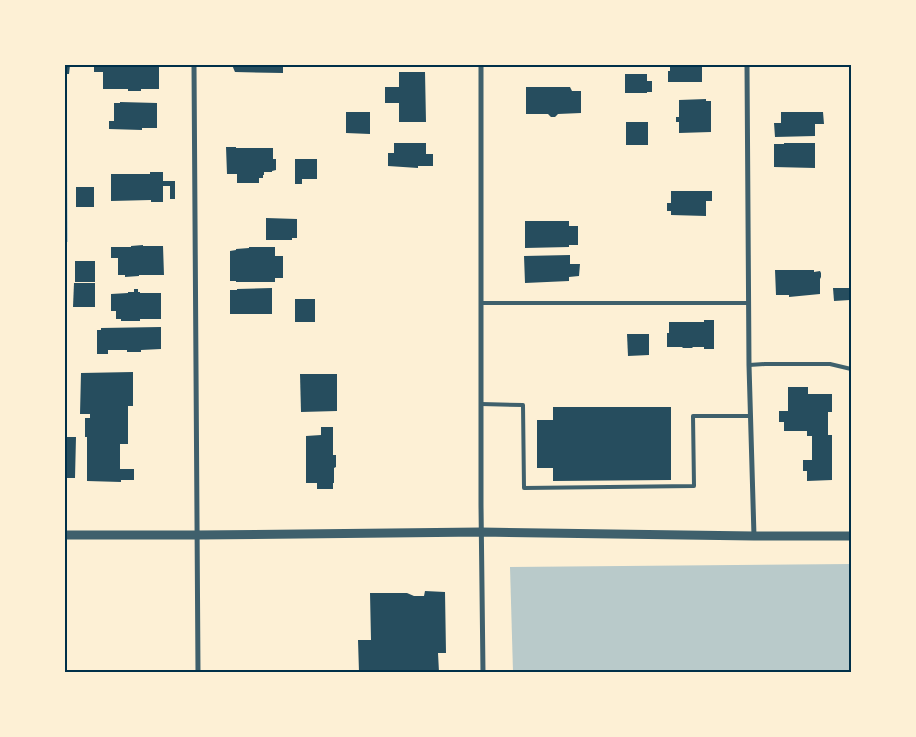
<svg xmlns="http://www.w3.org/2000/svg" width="916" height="737" font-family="'Work Sans',sans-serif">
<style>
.green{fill:#b9caca}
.building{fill:#264d5e}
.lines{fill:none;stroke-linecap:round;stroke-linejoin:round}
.service{stroke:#3f606c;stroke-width:4}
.minor{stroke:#3f606c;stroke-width:5}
.tertiary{stroke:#3f606c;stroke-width:9}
.neatline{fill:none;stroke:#003049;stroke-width:2}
</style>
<rect width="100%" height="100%" fill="#fdf0d5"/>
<g class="green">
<polygon points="65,146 67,146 68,242 65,242"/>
<polygon points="851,564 851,672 513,672 510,567"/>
</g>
<g class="building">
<polygon points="65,65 70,65 69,74 65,74"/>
<polygon points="94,65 159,65 159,89 141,89 141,91 128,91 128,89 103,89 103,72 94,72"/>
<polygon points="232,65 283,65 283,73 235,72"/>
<polygon points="670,65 702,65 702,82 668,82 668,71 670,71"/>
<polygon points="399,72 425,72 426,122 399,122 399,103 385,103 385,87 399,87"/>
<polygon points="625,74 647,74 647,81 652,81 652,92 647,92 647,93 625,93"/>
<polygon points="526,87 570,87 572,91 581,91 581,113 558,114 555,117 551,117 548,114 526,114"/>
<polygon points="706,99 706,101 711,101 711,132 679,133 679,122 676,122 676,117 679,117 679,100"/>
<polygon points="120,102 157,103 157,128 142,128 142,130 109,129 109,121 114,121 114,103 120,103"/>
<polygon points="346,112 370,112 370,134 346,133"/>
<polygon points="781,112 823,112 824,124 815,124 815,136 775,137 774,123 781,123"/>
<rect x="626" y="122" width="22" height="23"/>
<polygon points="394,143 426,143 426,154 433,154 433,166 418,166 418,168 388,166 388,153 394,153"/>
<polygon points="784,143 815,143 815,168 774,167 774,144 784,144"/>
<polygon points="226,147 236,147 236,148 273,148 273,159 276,159 276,170 272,171 272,172 264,172 264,175 263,175 263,178 259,178 259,183 237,183 237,174 227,174"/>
<polygon points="295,159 317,159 317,179 302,179 302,184 295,184"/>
<polygon points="150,172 163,172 163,181 175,181 175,199 170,199 170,186 163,186 163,202 151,202 151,200 111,201 111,174 150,174"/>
<rect x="76" y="187" width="18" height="20"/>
<polygon points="671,191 712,191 712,201 706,201 706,216 671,215 671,211 667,211 667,203 671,203"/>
<polygon points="266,218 297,219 297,238 292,238 292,240 266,240"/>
<polygon points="525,221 569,221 569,226 578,226 578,245 569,245 569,247 525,248"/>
<polygon points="143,245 143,246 163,246 164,275 139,275 139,276 125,277 125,275 118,275 118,258 111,258 111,247 131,247 131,246"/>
<polygon points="249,247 275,247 275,256 283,256 283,278 275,278 275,282 236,282 236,281 230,281 230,251 236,250 236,249 249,248"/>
<polygon points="570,255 570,264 580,264 579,276 569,277 569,281 525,283 524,256"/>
<rect x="75" y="261" width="20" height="21"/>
<polygon points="775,270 814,270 814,272 820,271 821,273 821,277 820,279 820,294 789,297 789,295 776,295"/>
<polygon points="74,283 95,283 95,307 73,307"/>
<polygon points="272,288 272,314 230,314 230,290 237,290 237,289"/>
<polygon points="833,288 850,288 850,300 834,301"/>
<polygon points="134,289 138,289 138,292 140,292 140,293 161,293 161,319 140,319 140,321 121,321 121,319 116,319 116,311 111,311 111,294 128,293 128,292 134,292"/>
<rect x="295" y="299" width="20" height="23"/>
<polygon points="704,320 714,320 714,349 704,349 704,347 693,347 692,348 683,348 682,347 667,347 667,333 669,333 669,322 704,322"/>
<polygon points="161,327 161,349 141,350 141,352 127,352 127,350 108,350 108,354 97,354 97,330 101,330 101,328"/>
<polygon points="627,334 649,334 649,355 628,356"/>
<polygon points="133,372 133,406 128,406 128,444 120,444 120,469 134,469 134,480 121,480 121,482 87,481 87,437 85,437 85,418 90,418 90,414 80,414 81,373"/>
<polygon points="300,374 337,374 337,411 301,412"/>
<polygon points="788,387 808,387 808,394 832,394 832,412 828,412 828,435 832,435 832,480 807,481 807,471 803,471 803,460 812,460 812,436 807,436 807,431 784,431 784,422 779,422 779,411 788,411"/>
<polygon points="553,407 671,407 671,480 553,481 553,468 537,468 537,420 553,420"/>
<polygon points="65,424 67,424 67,437 76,437 75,478 65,478"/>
<polygon points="321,427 333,427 333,455 336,455 336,467 334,468 334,483 333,483 333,489 317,489 317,483 306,483 306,436 321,435"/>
<polygon points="425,591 445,592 446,653 438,653 439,672 359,672 358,640 371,640 370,593 407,593 414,596 424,596"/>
</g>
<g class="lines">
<g class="service">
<polyline points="481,303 748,303"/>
<polyline points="749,365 765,364 830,364 851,369"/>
<polyline points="481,404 523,405 524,488 694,486 693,416 750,416"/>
</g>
<g class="minor">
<polyline points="194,65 198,672"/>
<polyline points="481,65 481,505 483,672"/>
<polyline points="747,65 749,365 754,536"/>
</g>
<polyline class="tertiary" points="65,535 197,535 481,532 754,536 851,536"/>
</g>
<rect width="916" height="737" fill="none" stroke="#fdf0d5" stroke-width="132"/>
<rect x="66" y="66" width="784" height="605" class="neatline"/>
</svg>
